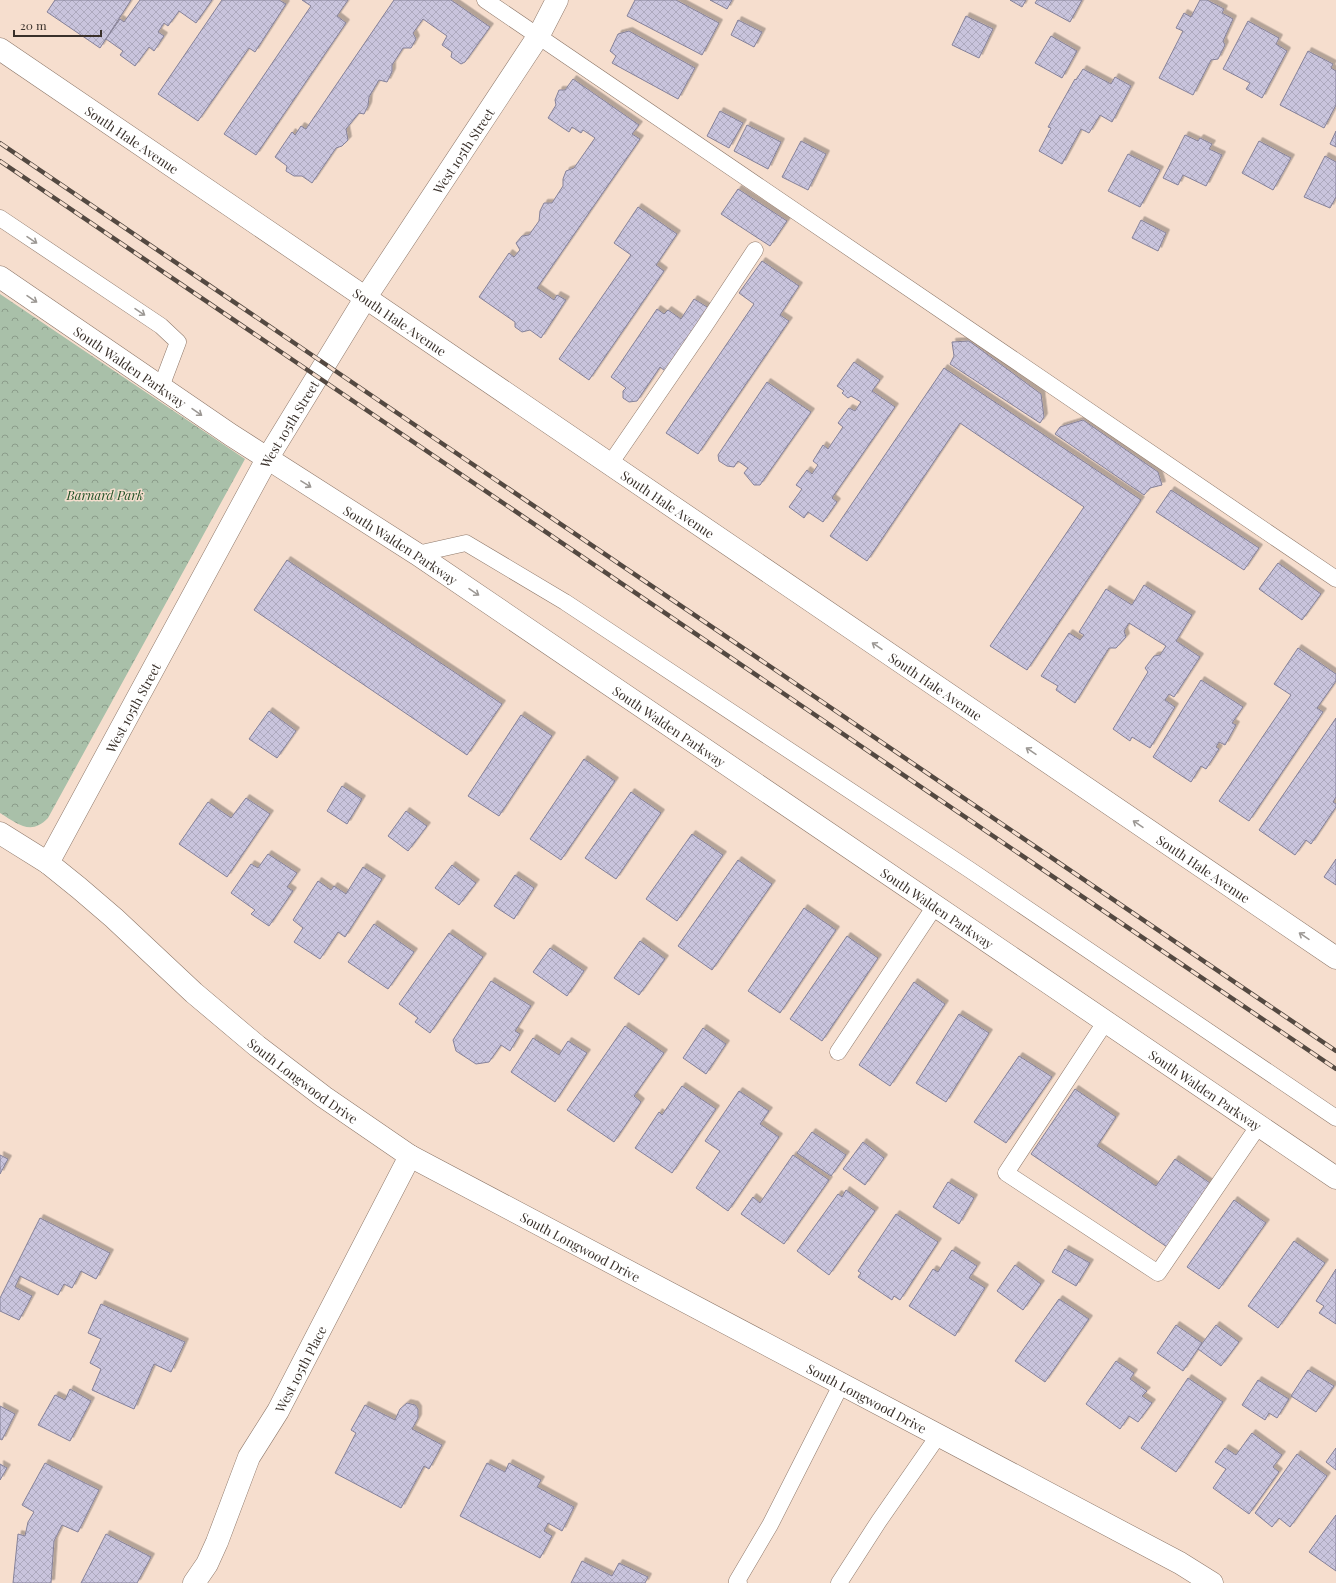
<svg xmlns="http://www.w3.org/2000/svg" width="1336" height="1583" font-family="'Playfair Display',serif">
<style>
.forest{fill:url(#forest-crowns)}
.building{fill:url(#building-cross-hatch);stroke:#858198;filter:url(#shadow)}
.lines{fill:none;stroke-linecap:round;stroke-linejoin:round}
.lane-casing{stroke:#8e786a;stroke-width:17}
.street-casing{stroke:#8e786a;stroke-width:23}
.secondary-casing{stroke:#8e786a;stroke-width:23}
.lane{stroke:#fff;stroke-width:16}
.street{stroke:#fff;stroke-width:22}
.secondary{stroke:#fff;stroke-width:22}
.rail-casing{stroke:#544941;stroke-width:4.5}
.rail{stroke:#f6dece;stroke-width:3;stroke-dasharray:9;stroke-linecap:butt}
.oneway{stroke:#9c9894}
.labels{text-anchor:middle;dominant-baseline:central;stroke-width:3;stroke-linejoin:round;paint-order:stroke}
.street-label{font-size:13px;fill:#39302a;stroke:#f6dece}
.park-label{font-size:13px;font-style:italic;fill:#225227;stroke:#f6dece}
</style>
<defs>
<pattern id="forest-crowns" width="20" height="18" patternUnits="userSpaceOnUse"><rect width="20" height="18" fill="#a9c0a9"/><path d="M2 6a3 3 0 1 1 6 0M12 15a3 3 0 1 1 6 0" fill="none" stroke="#8b9c8a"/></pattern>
<pattern id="building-cross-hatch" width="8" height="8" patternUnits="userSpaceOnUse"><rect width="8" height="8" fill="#c9c4dd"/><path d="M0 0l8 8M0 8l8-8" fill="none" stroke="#ada9be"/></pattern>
<filter id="shadow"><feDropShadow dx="3.5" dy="-3.5" stdDeviation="0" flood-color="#0004"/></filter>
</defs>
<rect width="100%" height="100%" fill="#f6dece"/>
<path class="forest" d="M0 294 245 459 48 818C31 836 18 824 0 813Z"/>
<g class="building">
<polygon points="55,0 131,0 100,48 47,12"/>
<polygon points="140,0 212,0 196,23 179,11 168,26 164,23 158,32 164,36 154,51 149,47 135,66 120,55 123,51 106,39 120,19 124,22"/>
<polygon points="222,0 279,0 286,4 255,52 249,48 198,121 158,94"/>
<polygon points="302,0 348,0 337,16 346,23 256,155 224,134 311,6"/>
<polygon points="394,0 451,0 490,27 465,62 461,64 451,57 452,52 442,45 447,36 423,19 413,33 416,39 411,48 403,48 392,65 392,72 387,82 379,80 369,97 368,106 364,114 359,113 346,129 348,140 342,146 336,148 312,183 302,176 294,176 286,171 287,166 275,157 292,132 295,135 301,126 306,129"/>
<polygon points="635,0 676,0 719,23 702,55 627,16"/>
<polygon points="710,0 732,0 727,9"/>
<polygon points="1010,0 1026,0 1022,7"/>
<polygon points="1037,0 1082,0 1070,22 1035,3"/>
<polygon points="1200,0 1207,0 1224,9 1222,13 1233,19 1223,41 1225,45 1218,59 1211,60 1193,95 1159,78 1183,31 1176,28 1184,13 1191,17"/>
<polygon points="966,16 993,29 979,58 952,45"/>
<polygon points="738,20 762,32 754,47 731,35"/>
<polygon points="1248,21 1279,38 1276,44 1287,51 1262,98 1246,89 1250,83 1223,69"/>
<polygon points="629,31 695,68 678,99 612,63 616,56 610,51 618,34"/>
<polygon points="1051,36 1077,51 1062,78 1035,63"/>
<polygon points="1308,51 1333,64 1331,68 1336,71 1336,105 1324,128 1280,105"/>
<polygon points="1083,69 1111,84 1115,77 1131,86 1112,122 1100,115 1089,133 1081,129 1062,164 1039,151 1051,128 1048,127 1075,79 1076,80"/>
<polygon points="573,79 639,125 632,134 640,139 537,288 554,300 557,295 566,300 541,338 530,330 522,332 515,327 515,322 479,297 509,253 514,257 520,250 516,243 522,236 529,235 539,221 540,211 544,203 552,203 563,186 563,179 566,171 574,168 595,138 583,130 581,133 572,127 569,132 548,118 556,105 555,100 559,90 565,90"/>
<polygon points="720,111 743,123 729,148 707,136"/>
<polygon points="747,125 781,142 768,169 734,151"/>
<polygon points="1336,131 1336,147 1330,144"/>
<polygon points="1185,135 1198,141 1200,138 1212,144 1209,149 1222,155 1206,186 1183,175 1178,185 1163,178"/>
<polygon points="801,141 826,154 808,190 782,177"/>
<polygon points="1259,141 1291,158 1273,190 1242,173"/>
<polygon points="1128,154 1160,170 1140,207 1108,191"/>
<polygon points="1325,156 1336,162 1336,197 1330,208 1304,197"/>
<polygon points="738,189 787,221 770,246 721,214"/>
<polygon points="638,207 677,234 656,265 664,271 589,380 559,359 631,255 614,243"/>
<polygon points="1141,220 1166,233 1158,251 1132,238"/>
<polygon points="762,261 799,286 780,315 789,321 698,454 666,433 754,304 739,293"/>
<polygon points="694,299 712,310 669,374 660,367 637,401 629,402 623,398 623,391 626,388 611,377 657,309 664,314 668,310 681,319"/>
<polygon points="969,341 1041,394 1044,417 1040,423 950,364 954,356 952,342"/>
<polygon points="854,362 880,380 872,391 895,407 832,498 837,502 823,522 808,512 804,518 789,507 802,489 796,485 807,470 812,474 818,465 813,461 823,445 828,449 843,427 838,423 849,408 855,411 861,402 851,396 848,398 842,393 844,391 837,386"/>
<polygon points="944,368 1141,500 1027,670 990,646 1084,507 960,423 867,561 830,536"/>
<polygon points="767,382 811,412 760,485 754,485 744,473 748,468 738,461 734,467 727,466 719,461 718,455"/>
<polygon points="1083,420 1158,472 1162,485 1150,488 1144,495 1055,434 1060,427"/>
<polygon points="1171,490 1259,548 1244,570 1156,512"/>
<polygon points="287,560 502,704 467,755 254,610"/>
<polygon points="1278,563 1321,594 1302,620 1259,589"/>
<polygon points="1144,585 1192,615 1176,641 1200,657 1174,697 1169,694 1165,700 1175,707 1150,748 1132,737 1130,741 1113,729 1148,672 1145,668 1154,656 1160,655 1166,646 1129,623 1124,631 1126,637 1116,648 1109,648 1075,703 1056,690 1058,686 1041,676 1069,633 1080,640 1084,635 1079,632 1106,589 1132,605"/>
<polygon points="1298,648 1336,674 1336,681 1317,708 1323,712 1249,821 1219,801 1291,695 1274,684"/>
<polygon points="1201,680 1243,707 1232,723 1236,725 1225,745 1219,742 1216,747 1219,749 1206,769 1201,766 1191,782 1153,757"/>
<polygon points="269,711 296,731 277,758 249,739"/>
<polygon points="521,715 552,736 499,816 468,796"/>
<polygon points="1336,718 1336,797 1333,802 1336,804 1336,807 1311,844 1306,840 1295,855 1259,830"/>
<polygon points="584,759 615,781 561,860 530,839"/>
<polygon points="342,786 362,799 347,824 327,811"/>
<polygon points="631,792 661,813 616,879 585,858"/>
<polygon points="246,798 270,814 227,877 179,844 208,802 231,818"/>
<polygon points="406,811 427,826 408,851 388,836"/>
<polygon points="692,834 723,855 677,921 646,899"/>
<polygon points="268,854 297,873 287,887 293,891 269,926 251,914 255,910 231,893 251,864 258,868"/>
<polygon points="1336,859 1336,885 1324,877"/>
<polygon points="738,860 772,884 712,970 678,946"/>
<polygon points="452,865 476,883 459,905 435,888"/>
<polygon points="363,867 382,879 345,937 338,932 320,959 294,942 303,928 293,920 318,881 331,890 334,886 346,894"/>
<polygon points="515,875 534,888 514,919 494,906"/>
<polygon points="804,908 836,930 780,1013 748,991"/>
<polygon points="374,924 414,952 388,989 348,962"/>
<polygon points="449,933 483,957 430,1033 415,1022 418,1018 399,1004"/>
<polygon points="847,936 878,958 822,1041 790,1019"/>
<polygon points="640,941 665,959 639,995 614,978"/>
<polygon points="550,948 584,971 567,996 533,972"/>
<polygon points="491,981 531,1006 515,1031 520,1034 510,1051 501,1045 489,1062 476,1064 456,1051 453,1040"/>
<polygon points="914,982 945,1004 890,1086 859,1065"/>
<polygon points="959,1014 989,1033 946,1102 916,1083"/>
<polygon points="625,1026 664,1053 634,1096 641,1102 614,1142 567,1110"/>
<polygon points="703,1028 726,1044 706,1074 683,1058"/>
<polygon points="533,1038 559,1055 568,1041 587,1053 555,1102 511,1072"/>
<polygon points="1019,1056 1052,1077 1006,1143 974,1122"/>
<polygon points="682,1086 716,1109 672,1173 635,1148 659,1112 662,1115"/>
<polygon points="1075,1089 1116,1117 1097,1146 1156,1186 1175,1159 1210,1183 1167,1247 1031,1154"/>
<polygon points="739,1091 769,1111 760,1124 779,1137 728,1211 696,1188 720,1151 705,1141"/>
<polygon points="812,1132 846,1155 831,1176 797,1153"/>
<polygon points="863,1142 884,1158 865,1185 843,1169"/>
<polygon points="0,1155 8,1159 0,1174"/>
<polygon points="793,1155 829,1180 784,1244 741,1214 753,1197 760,1203"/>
<polygon points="948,1182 974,1198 959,1224 933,1207"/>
<polygon points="846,1190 875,1211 829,1275 797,1251 838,1194 842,1197"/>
<polygon points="1234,1200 1266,1223 1219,1289 1187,1267"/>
<polygon points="896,1214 938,1242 900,1300 894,1296 892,1300 858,1277 861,1273 858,1271"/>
<polygon points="40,1218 110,1253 96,1279 81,1271 72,1288 64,1284 58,1295 20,1276 15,1287 32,1296 19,1320 0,1311 0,1298"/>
<polygon points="1294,1241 1325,1263 1278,1328 1248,1306"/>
<polygon points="1065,1249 1090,1263 1076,1286 1052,1272"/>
<polygon points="952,1250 977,1266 969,1278 985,1288 955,1336 909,1306 933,1269 938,1272"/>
<polygon points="1015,1265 1041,1284 1023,1310 997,1291"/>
<polygon points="1336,1269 1336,1324 1319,1313 1324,1306 1316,1301"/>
<polygon points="1059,1299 1089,1319 1045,1382 1015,1361"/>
<polygon points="101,1304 185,1342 171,1372 154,1364 134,1409 92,1390 101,1369 90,1363 101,1339 88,1333"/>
<polygon points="1176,1325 1202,1343 1183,1371 1157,1353"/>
<polygon points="1216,1325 1239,1342 1221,1366 1198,1349"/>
<polygon points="1116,1361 1134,1373 1130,1379 1147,1391 1142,1396 1152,1403 1138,1422 1129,1416 1120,1429 1086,1404"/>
<polygon points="1308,1370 1334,1386 1316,1412 1291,1396"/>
<polygon points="1188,1378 1223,1402 1176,1472 1141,1448"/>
<polygon points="1258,1380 1289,1399 1277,1418 1269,1413 1265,1420 1242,1405"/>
<polygon points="70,1389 91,1401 70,1441 38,1425 55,1395 65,1400"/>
<polygon points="407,1403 415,1405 418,1409 418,1418 412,1429 442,1445 429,1469 424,1466 401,1508 335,1473 356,1433 351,1430 365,1405 395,1420 400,1409"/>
<polygon points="0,1406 15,1414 2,1440 0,1439"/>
<polygon points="1252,1433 1282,1455 1273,1467 1279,1472 1249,1514 1213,1488 1226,1469 1215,1462 1225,1448 1236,1455"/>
<polygon points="1336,1448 1336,1470 1326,1462"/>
<polygon points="1297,1454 1327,1476 1290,1527 1279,1518 1272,1527 1255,1513"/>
<polygon points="45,1463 99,1490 78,1532 62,1525 54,1541 51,1583 13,1583 18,1534 25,1536 28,1522 34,1512 22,1505"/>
<polygon points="487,1463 505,1472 509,1463 541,1480 537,1487 574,1507 562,1531 548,1523 544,1531 552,1536 540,1558 460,1516"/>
<polygon points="0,1464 7,1468 0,1480"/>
<polygon points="1336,1515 1336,1571 1309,1552"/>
<polygon points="106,1534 151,1557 137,1583 81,1583"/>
<polygon points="582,1561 612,1576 619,1563 648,1577 645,1583 571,1583"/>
</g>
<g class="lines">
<defs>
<g id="lane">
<polyline points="485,0 1336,579"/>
<polyline points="0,218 161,326 178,342 161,387"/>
<polyline points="610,464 704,327 755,250"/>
<polyline points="417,554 466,543 565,602 970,870 1336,1118"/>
<polyline points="1106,1021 1006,1173 1158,1273 1259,1125"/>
<polyline points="838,1052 935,906"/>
<polyline points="739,1583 737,1581 770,1525 841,1385"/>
<polyline points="839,1583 879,1521 938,1436"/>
</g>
<g id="street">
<path id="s1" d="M0 49 1336 958"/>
<path id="s2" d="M0 277 231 435 417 554 1336 1178"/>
<path id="s3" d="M48 863 267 459 366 297 539 35 557 0"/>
<path id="s4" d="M194 1583 207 1564 217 1542 249 1457 278 1411 410 1156"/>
</g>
<g id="secondary">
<path id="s5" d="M0 833 48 863 79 888 114 918 194 993 257 1046 324 1097 410 1156 1180 1563 1212 1583"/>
</g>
</defs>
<use href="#lane" class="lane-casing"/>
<use href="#street" class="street-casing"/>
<use href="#secondary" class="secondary-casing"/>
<use href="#lane" class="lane"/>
<use href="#street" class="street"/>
<use href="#secondary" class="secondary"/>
<defs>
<g id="rail">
<polyline points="0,143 1336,1051"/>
<polyline points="0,161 1336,1069"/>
</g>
</defs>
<use href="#rail" class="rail-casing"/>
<use href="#rail" class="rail"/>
</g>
<defs><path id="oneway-shaft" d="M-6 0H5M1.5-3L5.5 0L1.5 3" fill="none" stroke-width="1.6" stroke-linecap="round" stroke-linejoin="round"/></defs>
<g class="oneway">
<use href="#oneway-shaft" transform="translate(32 240) rotate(34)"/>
<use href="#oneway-shaft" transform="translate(32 299) rotate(34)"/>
<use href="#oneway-shaft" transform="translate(140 312) rotate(34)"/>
<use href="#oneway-shaft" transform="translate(197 412) rotate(35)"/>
<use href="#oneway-shaft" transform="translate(306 484) rotate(32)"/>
<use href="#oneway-shaft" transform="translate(474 592) rotate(34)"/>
<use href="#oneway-shaft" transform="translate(877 646) rotate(-146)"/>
<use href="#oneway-shaft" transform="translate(1031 751) rotate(-146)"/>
<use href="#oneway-shaft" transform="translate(1138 824) rotate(-146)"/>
<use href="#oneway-shaft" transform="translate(1304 936) rotate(-146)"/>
</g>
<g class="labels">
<g class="street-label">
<text stroke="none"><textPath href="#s1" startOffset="160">South Hale Avenue</textPath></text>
<text stroke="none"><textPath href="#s3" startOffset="825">West 105th Street</textPath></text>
<text stroke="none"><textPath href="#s1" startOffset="484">South Hale Avenue</textPath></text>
<text stroke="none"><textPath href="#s2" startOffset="158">South Walden Parkway</textPath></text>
<text stroke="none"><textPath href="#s3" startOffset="501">West 105th Street</textPath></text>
<text stroke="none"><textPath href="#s1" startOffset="808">South Hale Avenue</textPath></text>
<text stroke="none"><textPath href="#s2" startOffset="482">South Walden Parkway</textPath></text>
<text stroke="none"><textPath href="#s1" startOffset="1132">South Hale Avenue</textPath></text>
<text stroke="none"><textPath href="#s3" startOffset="177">West 105th Street</textPath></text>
<text stroke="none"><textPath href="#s2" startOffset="806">South Walden Parkway</textPath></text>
<text stroke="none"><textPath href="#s1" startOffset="1456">South Hale Avenue</textPath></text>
<text stroke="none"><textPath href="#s2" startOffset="1130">South Walden Parkway</textPath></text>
<text stroke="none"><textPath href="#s5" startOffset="392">South Longwood Drive</textPath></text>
<text stroke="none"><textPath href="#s2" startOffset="1454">South Walden Parkway</textPath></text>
<text stroke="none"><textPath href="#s5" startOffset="716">South Longwood Drive</textPath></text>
<text stroke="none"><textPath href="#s4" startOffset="240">West 105th Place</textPath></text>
<text stroke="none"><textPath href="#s5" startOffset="1040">South Longwood Drive</textPath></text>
</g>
<g class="park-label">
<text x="105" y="494">Barnard Park</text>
</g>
</g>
<path d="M14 30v6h87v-6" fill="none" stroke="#39302a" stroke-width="2"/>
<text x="20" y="30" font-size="12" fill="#39302a" stroke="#f6dece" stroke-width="3" paint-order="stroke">20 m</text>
</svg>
